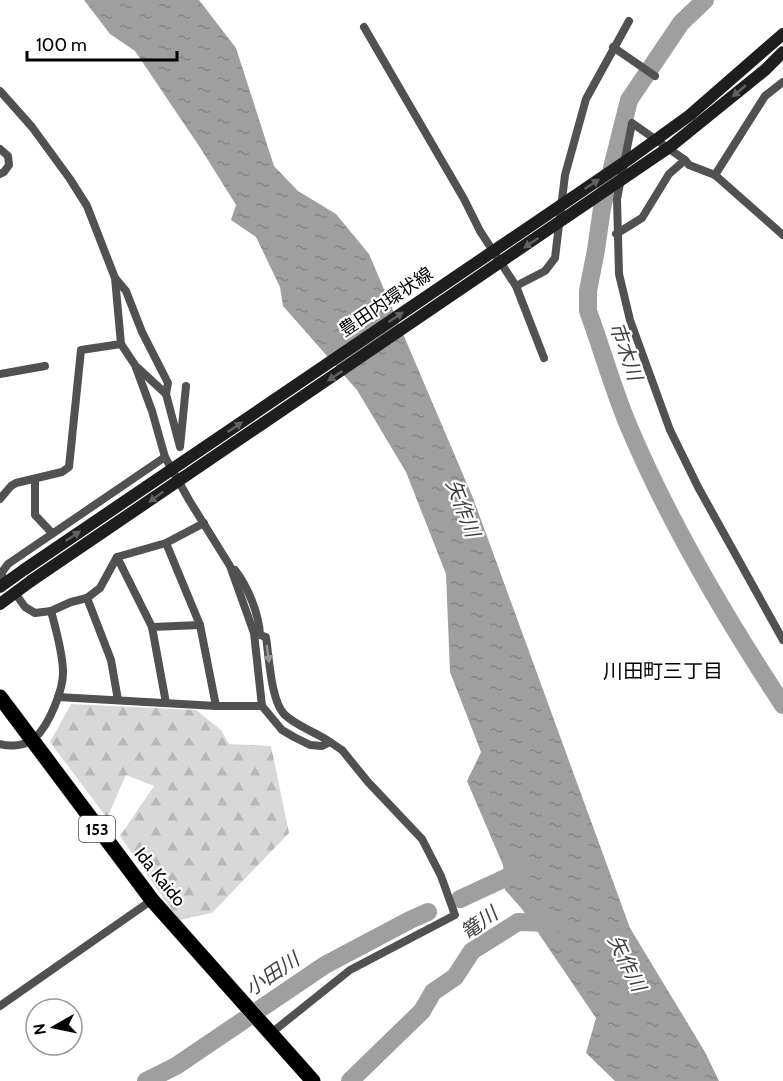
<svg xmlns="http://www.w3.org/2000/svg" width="783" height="1081" font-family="Cabin,'Noto Sans JP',sans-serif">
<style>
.forest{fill:url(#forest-firs)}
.water{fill:url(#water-ripples)}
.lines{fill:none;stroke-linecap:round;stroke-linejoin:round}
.river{stroke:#9f9f9f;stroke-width:18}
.highway-casing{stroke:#dbdbdb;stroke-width:16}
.street{stroke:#515151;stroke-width:8}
.secondary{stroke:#1e1e1e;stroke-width:12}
.highway{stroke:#000;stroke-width:15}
.secondary-bridge{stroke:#1e1e1e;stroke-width:12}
.oneway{fill:#626262}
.oneway2{fill:#979797}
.labels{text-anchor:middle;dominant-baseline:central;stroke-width:4.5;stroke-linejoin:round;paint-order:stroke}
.shield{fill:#fff;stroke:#4c4c4c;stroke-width:1.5}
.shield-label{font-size:16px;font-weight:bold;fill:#000}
.street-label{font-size:18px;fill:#000;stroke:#fff}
.water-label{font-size:20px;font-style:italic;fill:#404040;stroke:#fff}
.neighbourhood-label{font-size:20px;fill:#000;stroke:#fff}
</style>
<defs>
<pattern id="forest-firs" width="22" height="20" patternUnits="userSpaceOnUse" patternTransform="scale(1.5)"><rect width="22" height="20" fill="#d8d8d8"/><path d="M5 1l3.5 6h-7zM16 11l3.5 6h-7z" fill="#b8b8b8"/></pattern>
<pattern id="water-ripples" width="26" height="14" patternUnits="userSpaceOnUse" patternTransform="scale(1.5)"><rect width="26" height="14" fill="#9f9f9f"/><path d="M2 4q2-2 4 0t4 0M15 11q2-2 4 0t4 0" fill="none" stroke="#878787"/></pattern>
</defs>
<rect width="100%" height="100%" fill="#fff"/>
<polygon class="forest" points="71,704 196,710 221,730 229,744 271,746 289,833 212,913 179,920 120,836 154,786 126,775 107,818 50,742"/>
<polygon class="water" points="84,0 199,0 236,48 274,166 298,191 336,214 369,254 473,498 630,928 705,1052 719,1081 615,1081 586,1053 596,1018 522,909 505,890 503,865 467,781 481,752 450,672 446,574 406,472 357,390 283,306 280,287 256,237 231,220 236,205 201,149 135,51 110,34"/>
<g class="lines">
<g class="river">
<path d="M705 0 681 23 629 100 602 208 596 250 588 291V311C602 349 613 389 629 427 670 524 725 617 783 705"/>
<polyline points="460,899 527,868"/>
<polyline points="146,1081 176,1066 325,965 410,920 428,912"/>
<polyline points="350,1081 422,1011 433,992 455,977 472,951 518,922 556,923"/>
</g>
<defs>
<polyline id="highway" points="0,697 152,900 313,1081"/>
</defs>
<use href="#highway" class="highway-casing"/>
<g class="street">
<polyline points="364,27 464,199 480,231 516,286 544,358"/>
<polyline points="613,47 655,76"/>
<polyline points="0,91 32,127 70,179 87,206 115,278 121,344 135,365 152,411 165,457 189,500 230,566 254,633 262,706 282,730 294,737 310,745 322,746 330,742 342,750 368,782 422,839 441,876 455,915 350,970 270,1034"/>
<polyline points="0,149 8,156 9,165 4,172 0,174"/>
<polyline points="715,175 765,96 783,82"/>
<polyline points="616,234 642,218 669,174 685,160"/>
<polyline points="783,235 715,175 689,165 685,160 632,123 617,199 619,274 630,320 670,430 698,487 783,640"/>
<polyline points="116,279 126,291 142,332 168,383 166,394"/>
<polyline points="516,286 545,271 555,258 565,175 586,99 629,21"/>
<polyline points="138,368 166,394 180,447 186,386"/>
<polyline points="0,374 45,366"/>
<polyline points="35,479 35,515 52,533"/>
<polyline points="0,499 11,486 16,483 62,472 69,467 81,350 121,344"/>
<polyline points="166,543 200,625 216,706"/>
<polyline points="117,557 152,627 166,703"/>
<path d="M235 570C248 587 259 614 260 635L266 637C269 657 271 702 285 715 298 727 316 732 330 742"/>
<polyline points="3,585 2,572 8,564 165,457"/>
<polyline points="15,593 25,607 35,613 51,611 71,602 87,598 100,588 117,557 166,543 204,523"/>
<polyline points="87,598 111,660 118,700"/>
<polyline points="152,627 200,625"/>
<polyline points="58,697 216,706 262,706"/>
<path d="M0 744C10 747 26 746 35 738 49 725 64 689 63 670 62 650 56 630 51 611"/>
<polyline points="0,1006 152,900"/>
</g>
<g class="secondary">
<polyline points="0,587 25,569"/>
<polyline points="0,604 31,581"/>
</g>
<use href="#highway" class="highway"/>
<g class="secondary-bridge">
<polyline points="25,569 632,157 690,115 783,34"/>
<polyline points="31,581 671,146 765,70 783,52"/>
</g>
</g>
<defs><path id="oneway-solid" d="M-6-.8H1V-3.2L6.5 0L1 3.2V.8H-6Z" transform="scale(1.5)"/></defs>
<g class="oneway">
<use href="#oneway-solid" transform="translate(739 91) rotate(140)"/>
<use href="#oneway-solid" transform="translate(592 184) rotate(-34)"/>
<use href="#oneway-solid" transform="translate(531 243) rotate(146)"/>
<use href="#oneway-solid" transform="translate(396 317) rotate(-34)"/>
<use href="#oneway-solid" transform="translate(335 376) rotate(146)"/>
<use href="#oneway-solid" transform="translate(235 427) rotate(-34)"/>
<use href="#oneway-solid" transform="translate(156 497) rotate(143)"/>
<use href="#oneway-solid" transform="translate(73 536) rotate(-34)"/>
</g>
<use class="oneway2" href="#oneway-solid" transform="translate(268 654) rotate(82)"/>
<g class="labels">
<rect class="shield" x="79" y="816" width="36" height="26" rx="4.5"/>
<g class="shield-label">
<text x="97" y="829">153</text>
</g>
<g class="street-label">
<text transform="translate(386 302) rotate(-34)">豊田内環状線</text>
<text transform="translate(160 877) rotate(51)">Ida Kaido</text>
</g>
<g class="water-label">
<text transform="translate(626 351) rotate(71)">市木川</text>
<text transform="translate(463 508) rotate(69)">矢作川</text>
<text transform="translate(479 923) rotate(-36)">篭川</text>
<text transform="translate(627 963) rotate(64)">矢作川</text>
<text transform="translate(272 974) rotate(-34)">小田川</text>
</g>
<g class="neighbourhood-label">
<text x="663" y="671">川田町三丁目</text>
</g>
</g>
<g transform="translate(54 1027) rotate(261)"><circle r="28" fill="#ffffff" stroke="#999999" stroke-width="1.5"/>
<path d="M0-4.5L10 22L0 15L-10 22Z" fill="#000000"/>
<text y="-9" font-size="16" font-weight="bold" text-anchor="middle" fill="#000000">N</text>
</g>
<path d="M27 51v9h150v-9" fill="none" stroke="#000000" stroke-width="3"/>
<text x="36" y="51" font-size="18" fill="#000000" stroke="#ffffff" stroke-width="4.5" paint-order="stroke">100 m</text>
</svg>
